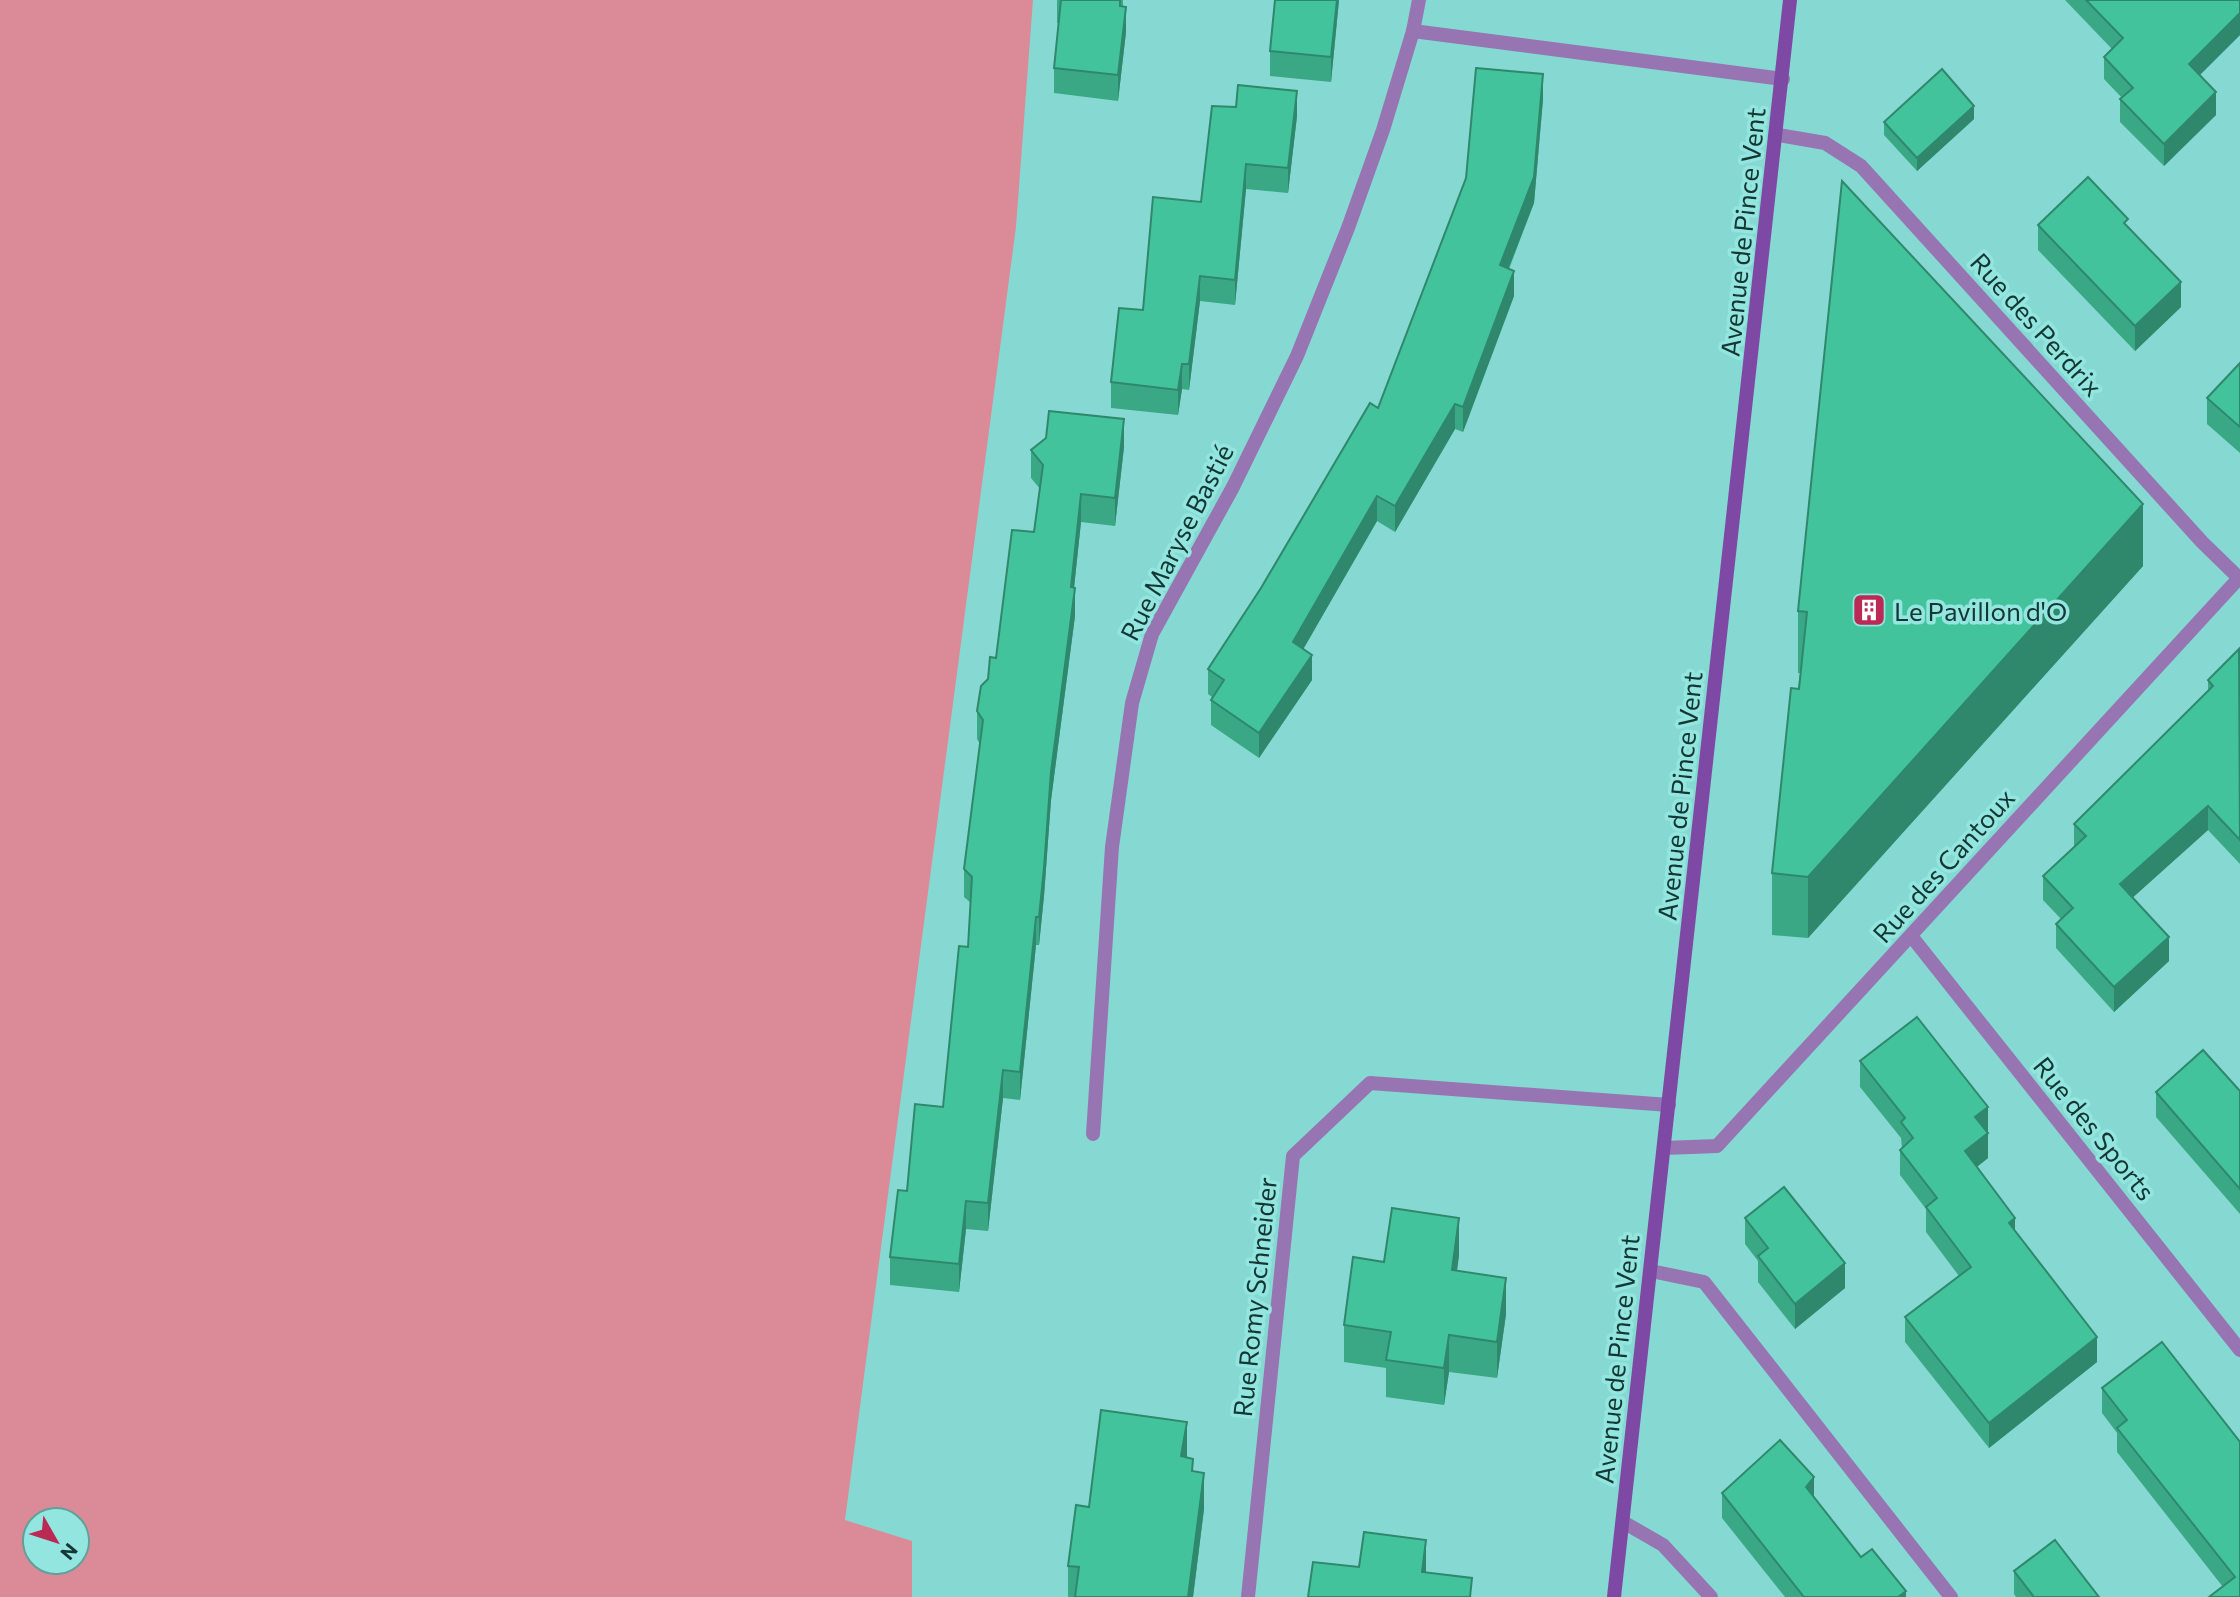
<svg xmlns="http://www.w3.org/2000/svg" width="2240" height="1597" font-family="Commissioner,sans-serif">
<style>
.green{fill:#db8b98;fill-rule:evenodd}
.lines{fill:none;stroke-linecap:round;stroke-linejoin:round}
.service{stroke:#9675b2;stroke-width:14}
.minor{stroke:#9675b2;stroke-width:14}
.secondary{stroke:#7e49a5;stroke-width:14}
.wall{fill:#3aa885}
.shaded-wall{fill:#2f886c}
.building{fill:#43c39b;stroke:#2f886c;stroke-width:2}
.labels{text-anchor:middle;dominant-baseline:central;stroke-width:7;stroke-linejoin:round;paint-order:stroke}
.street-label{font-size:26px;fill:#143734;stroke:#93e6df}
.poi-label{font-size:26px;fill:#143734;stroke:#93e6df;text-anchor:start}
</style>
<rect width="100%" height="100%" fill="#86d9d2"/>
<path class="green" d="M0 0H1033L1016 227 845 1520 912 1541V1597H0ZM35 1520H77V1562H35Z"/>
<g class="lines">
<polyline class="service" points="1651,1271 1704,1282 1951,1597"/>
<g class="minor">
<polyline points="1413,31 1783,79"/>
<polyline points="1778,135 1825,143 1861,166 2202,542 2240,579"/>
<polyline points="1912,937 2240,1350"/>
<polyline points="1093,1134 1112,847 1132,703 1152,634 1233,487 1297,356 1348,228 1383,130 1413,31 1419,0"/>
<polyline points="1664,1148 1717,1146 2240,577"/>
<polyline points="1623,1522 1663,1545 1711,1597"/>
<polyline points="1248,1597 1293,1156 1370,1083 1669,1105"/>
</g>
<polyline class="secondary" points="1614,1597 1790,0"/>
</g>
<g class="wall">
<polygon points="1057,0 1123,0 1123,6 1126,32 1118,101 1054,93 1054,68 1059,23 1057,23"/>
<polygon points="1339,0 1331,82 1270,76 1270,51"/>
<polygon points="2065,0 2240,0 2240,35 2199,75 2216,115 2164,166 2120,122 2120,99 2122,98 2104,79 2104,57 2112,49"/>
<polygon points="1543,99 1534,203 1509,269 1514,296 1463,432 1455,429 1395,532 1377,521 1303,649 1312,680 1259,758 1211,725 1211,700 1212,697 1208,694 1208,669 1378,408"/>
<polygon points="1297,116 1288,193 1246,189 1235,305 1200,301 1189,390 1182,389 1178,415 1111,408 1111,382 1201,202"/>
<polygon points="1974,119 1917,171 1884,135 1884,122"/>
<polygon points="2038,225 2181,307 2135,351 2038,250"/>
<polygon points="2240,363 2240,453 2207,424 2207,398"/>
<polygon points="1124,447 1115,526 1081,522 1074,588 1075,616 1051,800 1044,896 1039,945 1036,945 1020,1100 1003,1098 988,1231 966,1229 959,1292 890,1285 890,1257 907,1191 943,1107 968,947 971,903 964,897 964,869 980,744 977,739 977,711 988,679 996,658 1034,532 1040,489 1031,478 1031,450"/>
<polygon points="2143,566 1808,938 1772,935 1772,873 1800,673 1798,673 1798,611"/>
<polygon points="2240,650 2240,864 2208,830 2132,898 2169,961 2114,1012 2056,948 2056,924 2061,919 2043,900 2043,876 2074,847 2074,824 2208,692 2208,680"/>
<polygon points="1860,1061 1988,1132 1988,1158 1977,1167 2015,1232 2097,1362 1989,1448 1905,1342 1905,1317 1959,1276 1926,1232 1926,1209 1900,1175 1900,1150 1902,1148 1901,1138 1860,1087"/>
<polygon points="2240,1091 2240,1214 2156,1117 2156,1092"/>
<polygon points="1745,1218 1845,1288 1795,1329 1758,1282 1758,1261 1745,1244"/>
<polygon points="1459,1255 1457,1271 1506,1314 1497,1378 1449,1372 1444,1405 1386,1397 1386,1368 1344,1362 1344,1325 1384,1262"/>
<polygon points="2102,1388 2240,1442 2240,1597 2223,1587 2117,1452 2117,1433 2102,1413"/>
<polygon points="1187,1457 1193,1472 1204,1509 1193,1597 1068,1597 1068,1566 1089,1507"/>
<polygon points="1722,1493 1814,1498 1861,1557 1906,1597 1785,1597 1722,1518"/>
<polygon points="2014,1571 2099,1597 2016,1597 2014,1594"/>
</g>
<g class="shaded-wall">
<polygon points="1337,0 1339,0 1331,82 1331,57"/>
<polygon points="1126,7 1126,32 1118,101 1118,75"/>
<polygon points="2240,13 2240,35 2189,86 2189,64"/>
<polygon points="1543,74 1543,99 1534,203 1500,290 1500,265"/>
<polygon points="1297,91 1297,116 1288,193 1288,168"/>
<polygon points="2216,92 2216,115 2164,166 2164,144"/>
<polygon points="1974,106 1974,119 1917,171 1917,158"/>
<polygon points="1246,164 1246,189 1235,305 1235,280"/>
<polygon points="1514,271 1514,296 1463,432 1463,407"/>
<polygon points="1200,276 1200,301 1189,390 1189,364"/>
<polygon points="2181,282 2181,307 2135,351 2135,326"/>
<polygon points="1182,364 1182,389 1178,415 1178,390"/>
<polygon points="1455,404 1455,429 1395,532 1395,506"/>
<polygon points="1124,419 1124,447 1115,526 1115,498"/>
<polygon points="1081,494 1081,522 1071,616 1071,587"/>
<polygon points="1377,496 1377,521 1293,667 1293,642"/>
<polygon points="2143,504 2143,566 1808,938 1808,877"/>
<polygon points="1075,588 1075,616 1051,800 1044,896 1039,945 1039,917 1051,772"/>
<polygon points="1312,655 1312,680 1259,758 1259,733"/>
<polygon points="2208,806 2208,830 2120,909 2120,884"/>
<polygon points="1036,917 1036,945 1020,1100 1020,1072"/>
<polygon points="2169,937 2169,961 2114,1012 2114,987"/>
<polygon points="1003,1070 1003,1098 988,1231 988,1203"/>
<polygon points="1988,1107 1988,1132 1975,1142 1975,1117"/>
<polygon points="1988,1133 1988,1158 1965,1176 1965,1151"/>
<polygon points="966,1201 966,1229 959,1292 959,1264"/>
<polygon points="1459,1218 1459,1255 1452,1307 1452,1270"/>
<polygon points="2015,1218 2015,1244 2009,1223"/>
<polygon points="1845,1263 1845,1288 1795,1329 1795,1304"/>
<polygon points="1506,1278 1506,1314 1497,1378 1497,1342"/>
<polygon points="1449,1335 1449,1372 1444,1405 1444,1368"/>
<polygon points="2097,1337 2097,1362 1989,1448 1989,1423"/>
<polygon points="1187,1422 1187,1459 1181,1456"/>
<polygon points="1204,1473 1204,1509 1193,1597 1188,1597"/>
<polygon points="1814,1477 1814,1501 1806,1487"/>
<polygon points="1426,1540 1426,1576 1422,1572"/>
<polygon points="1906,1591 1906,1597 1898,1597"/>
</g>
<g class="building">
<polygon points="1061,0 1120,0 1120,6 1126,7 1118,75 1054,68"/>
<polygon points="1275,0 1337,0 1331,57 1270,51"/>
<polygon points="2086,0 2240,0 2240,13 2189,64 2216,92 2164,144 2120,99 2133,88 2104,57 2123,38"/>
<polygon points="1476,68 1543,74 1534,177 1500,265 1514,271 1463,407 1455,404 1395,506 1377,496 1293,642 1312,655 1259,733 1211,700 1224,680 1208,669 1261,588 1370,403 1378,408 1466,178"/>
<polygon points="1942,69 1974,106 1917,158 1884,122"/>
<polygon points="1238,85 1297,91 1288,168 1246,164 1235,280 1200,276 1189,364 1182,364 1178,390 1111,382 1119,308 1143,310 1153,197 1201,202 1212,106 1236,107"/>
<polygon points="2088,177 2128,219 2124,223 2181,282 2135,326 2038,225"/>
<polygon points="1842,181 2143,504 1808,877 1772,873 1791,688 1799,689 1807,612 1798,611"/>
<polygon points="2240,363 2240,427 2207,398"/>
<polygon points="1049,411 1124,419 1115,498 1081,494 1071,587 1075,588 1051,772 1044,868 1039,917 1036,917 1020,1072 1003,1070 988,1203 966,1201 959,1264 890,1257 898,1190 907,1191 915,1104 943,1107 959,946 968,947 972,877 964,869 983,720 977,711 981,686 988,679 990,657 996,658 1012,530 1034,532 1043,465 1031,450 1046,438"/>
<polygon points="2239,649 2240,840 2208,806 2120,884 2169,937 2114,987 2056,924 2073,908 2043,876 2086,836 2074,824 2213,686 2208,680"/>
<polygon points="1917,1017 1988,1107 1975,1117 1988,1133 1965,1151 2015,1218 2009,1223 2097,1337 1989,1423 1905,1317 1971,1267 1926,1207 1937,1198 1900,1150 1913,1138 1901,1122 1905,1118 1860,1061"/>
<polygon points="2203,1050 2240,1091 2240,1189 2156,1092"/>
<polygon points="1784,1187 1845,1263 1795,1304 1758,1256 1768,1248 1745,1218"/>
<polygon points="1392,1208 1459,1218 1452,1270 1506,1278 1497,1342 1449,1335 1444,1368 1386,1360 1391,1332 1344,1325 1353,1257 1384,1262"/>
<polygon points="2162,1342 2240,1442 2240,1597 2209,1597 2235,1577 2117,1428 2127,1420 2102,1388"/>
<polygon points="1101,1410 1187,1422 1181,1456 1193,1459 1192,1471 1204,1473 1188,1597 1075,1597 1079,1567 1068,1566 1076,1505 1089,1507"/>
<polygon points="1780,1440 1814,1477 1806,1487 1861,1557 1872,1549 1906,1591 1898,1597 1804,1597 1722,1493"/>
<polygon points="1364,1532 1426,1540 1422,1572 1472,1578 1470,1597 1308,1597 1313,1562 1359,1567"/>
<polygon points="2055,1540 2099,1597 2034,1597 2014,1571"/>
</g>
<defs>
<symbol id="building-square" viewBox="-11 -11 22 22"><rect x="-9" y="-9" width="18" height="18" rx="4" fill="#ba2a55" stroke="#93e6df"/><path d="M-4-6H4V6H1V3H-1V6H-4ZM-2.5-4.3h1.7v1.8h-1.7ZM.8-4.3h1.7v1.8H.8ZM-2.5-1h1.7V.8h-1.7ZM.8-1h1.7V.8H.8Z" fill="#fff"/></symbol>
</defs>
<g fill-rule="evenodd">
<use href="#building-square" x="1850" y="591" width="38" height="38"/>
</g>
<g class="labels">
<g class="street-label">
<text transform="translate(1742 232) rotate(-84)">Avenue de Pince Vent</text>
<text transform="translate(2037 324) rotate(48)">Rue des Perdrix</text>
<text transform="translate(1176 542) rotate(-63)">Rue Maryse Bastié</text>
<text transform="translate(1679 796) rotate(-84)">Avenue de Pince Vent</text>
<text transform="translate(1943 865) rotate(-48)">Rue des Cantoux</text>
<text transform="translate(2095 1128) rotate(51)">Rue des Sports</text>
<text transform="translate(1254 1297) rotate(-84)">Rue Romy Schneider</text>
<text transform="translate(1616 1359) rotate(-84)">Avenue de Pince Vent</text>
</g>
<g class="poi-label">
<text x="1894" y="610">Le Pavillon d'O</text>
</g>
</g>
<g transform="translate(56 1541) rotate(129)"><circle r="33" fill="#93e6df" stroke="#60a09b" stroke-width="2"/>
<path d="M0-5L12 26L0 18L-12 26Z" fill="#ba2a55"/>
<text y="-10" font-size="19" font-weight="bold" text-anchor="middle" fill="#143734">N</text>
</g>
</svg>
